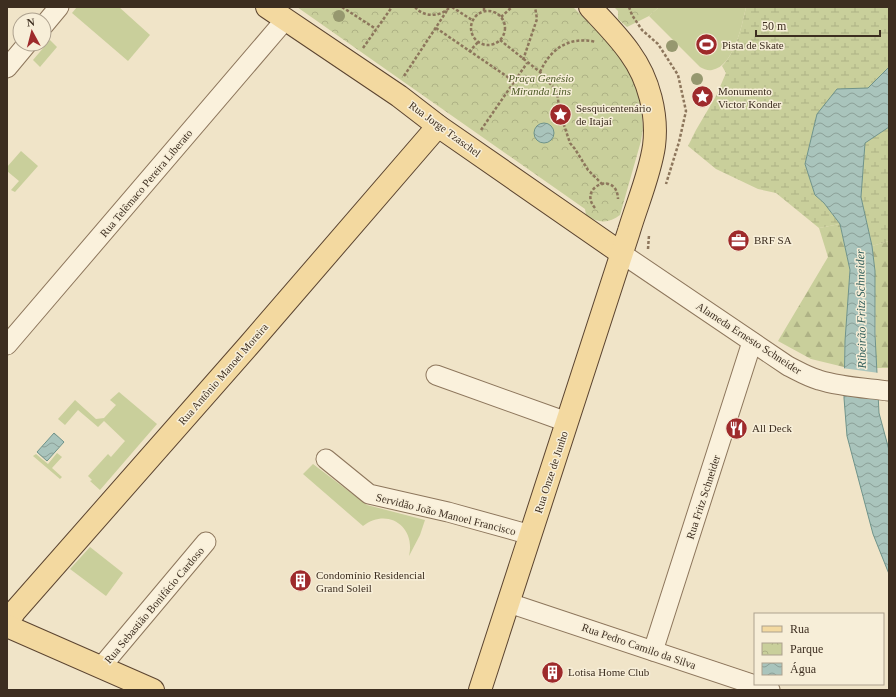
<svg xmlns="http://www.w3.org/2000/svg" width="896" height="697" font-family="'Times New Roman',serif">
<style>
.green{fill:#c9cf9b}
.forest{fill:url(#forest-firs)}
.wetland{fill:url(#wetland-marsh)}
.park{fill:url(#park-crowns)}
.water{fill:url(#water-waves);stroke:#6f938a}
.pier{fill:#f0e4c8}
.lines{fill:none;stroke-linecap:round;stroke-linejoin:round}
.minor-casing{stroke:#8d765c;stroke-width:21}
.major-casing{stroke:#5b4430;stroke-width:24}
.path{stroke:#8d765c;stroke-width:2.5;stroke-dasharray:3 2;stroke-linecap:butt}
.minor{stroke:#faf1dc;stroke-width:19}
.major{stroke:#f3d9a0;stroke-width:22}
.tree{fill:#96986f}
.labels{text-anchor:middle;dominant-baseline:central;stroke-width:3;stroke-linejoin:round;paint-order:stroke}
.poi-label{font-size:11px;fill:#3d2e20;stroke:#f7eed8;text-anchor:start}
.park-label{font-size:11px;font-style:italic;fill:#4d5a26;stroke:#f7eed8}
.street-label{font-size:11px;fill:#3d2e20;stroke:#f7eed8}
.water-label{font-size:12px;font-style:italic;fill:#2f5d5a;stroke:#f7eed8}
</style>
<defs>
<pattern id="forest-firs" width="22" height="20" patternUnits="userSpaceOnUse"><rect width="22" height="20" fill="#c9cf9b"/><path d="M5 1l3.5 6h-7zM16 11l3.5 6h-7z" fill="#aeb285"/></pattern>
<pattern id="wetland-marsh" width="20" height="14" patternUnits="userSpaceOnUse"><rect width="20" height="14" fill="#c9cf9b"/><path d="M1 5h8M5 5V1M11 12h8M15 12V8" fill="none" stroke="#aeb285"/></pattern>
<pattern id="park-crowns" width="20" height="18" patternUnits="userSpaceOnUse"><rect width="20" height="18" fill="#c9cf9b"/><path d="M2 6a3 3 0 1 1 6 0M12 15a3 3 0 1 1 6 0" fill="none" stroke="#aeb285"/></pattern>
<pattern id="water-waves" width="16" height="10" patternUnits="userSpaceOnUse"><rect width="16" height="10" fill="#a9c4bc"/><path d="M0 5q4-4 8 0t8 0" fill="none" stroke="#8ba098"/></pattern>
</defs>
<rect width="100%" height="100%" fill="#f0e4c8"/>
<g class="green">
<polygon points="77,7 119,7 150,35 128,61 72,13"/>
<path d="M659 7H746C742 25 734 66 712 70 708 71 704 69 700 67L649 16Z"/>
<polygon points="50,40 57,47 40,67 33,60"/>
<polygon points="21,151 38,166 15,192 11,190 19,181 7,171 7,167"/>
<polygon points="119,392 157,424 100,490 90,481 92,480 88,476 108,454 111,457 125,441 104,421 98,427 78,410 65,425 58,419 75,400 96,419 104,418 116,405 110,400"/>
<polygon points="57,453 62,457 52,468 62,477 60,479 33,456 36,454 48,464"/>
<path d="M313 464 367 505 425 520 420 535 409 556C416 527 388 507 363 526L303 474Z"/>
<polygon points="90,547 123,573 106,596 70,569"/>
</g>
<g class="forest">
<polygon points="840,224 850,270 845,341 844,367 811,359 778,341 828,257 819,228"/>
<polygon points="889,241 889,368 876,368 875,271 872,246"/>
</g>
<g class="wetland">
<path d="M746 7H889V67L868 88 817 114 805 164 815 195 824 203 840 224 819 228 776 193 758 189 716 169 688 146 696 130 716 96 726 73 722 66C736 52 742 26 746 7Z"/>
<polygon points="889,127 889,241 872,246 861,197 865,143"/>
</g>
<g class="park">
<path d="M297 7H573L597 31H604L625 59 640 93 643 128 641 141 620 215C609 224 597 223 586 215L585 209Z"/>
<polygon points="614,7 659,7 649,16 627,27 618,19 618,11"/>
</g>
<g class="water">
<polygon points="889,67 889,127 865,143 861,197 872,246 875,271 875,334 879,413 889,450 889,574 873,534 847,436 844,398 845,341 850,270 840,224 824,203 815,195 805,164 817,114 837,89 868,88"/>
<circle cx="544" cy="133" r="10"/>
<polygon points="54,433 64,442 47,461 37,452"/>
</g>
<polygon class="pier" points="842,368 879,373 880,399 842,394"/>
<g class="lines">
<defs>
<g id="minor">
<polyline points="44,25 59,7"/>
<polyline points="7,68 27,44"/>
<path d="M621 253 788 366C798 371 808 377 819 380 841 387 866 388 889 391"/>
<polyline points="7,345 285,20"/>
<polyline points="436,375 567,422"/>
<polyline points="326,459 369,494 448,512 531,535"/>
<polyline points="509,603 770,690"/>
<polyline points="653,651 752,342"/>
<polyline points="101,667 206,542"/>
</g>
<g id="major">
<polyline points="267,7 399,96 438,126 621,253"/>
<polyline points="7,623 15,611 249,345 438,126"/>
<polyline points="7,626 153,690"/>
<path d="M480 690 629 231C637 204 650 174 654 146 658 115 649 79 630 53 619 37 604 22 590 7"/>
</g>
</defs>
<use href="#minor" class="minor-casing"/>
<use href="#major" class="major-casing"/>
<g class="path">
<polyline points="342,7 376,29"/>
<path d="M415 7C424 18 441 17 450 7"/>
<polyline points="452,7 472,20"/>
<polyline points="629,7 632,15 642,30 658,44 678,75 686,111 679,142 666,184"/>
<circle cx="488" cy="28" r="17"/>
<polyline points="484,11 484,7"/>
<polyline points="501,17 512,7"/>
<polyline points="436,28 515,82"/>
<polyline points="500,40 540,72 553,87 557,93 560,113 570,143 575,149 588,170 602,184"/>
<polyline points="363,48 392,7"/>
<polyline points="469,52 478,42"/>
<polyline points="523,60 537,19 535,7"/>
<path d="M540 72C551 48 569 36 596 42"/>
<polyline points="404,76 448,9"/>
<polyline points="481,130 527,63"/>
<path d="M595 208C577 187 617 170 618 199"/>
<polyline points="648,249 649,235"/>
</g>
<use href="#minor" class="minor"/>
<use href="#major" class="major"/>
</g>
<g class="tree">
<circle cx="339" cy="16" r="6"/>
<circle cx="672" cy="46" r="6"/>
<circle cx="697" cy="79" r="6"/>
</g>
<defs>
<symbol id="stadium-disc" viewBox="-11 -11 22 22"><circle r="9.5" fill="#9e2a2b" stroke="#f7eed8"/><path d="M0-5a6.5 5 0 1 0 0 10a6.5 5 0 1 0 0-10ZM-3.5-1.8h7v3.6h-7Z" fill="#fff"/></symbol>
<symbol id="sight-disc" viewBox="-11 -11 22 22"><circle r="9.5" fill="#9e2a2b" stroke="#f7eed8"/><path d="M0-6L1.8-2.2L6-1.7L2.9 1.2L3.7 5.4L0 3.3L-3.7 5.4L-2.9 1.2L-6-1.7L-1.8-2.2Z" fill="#fff"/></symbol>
<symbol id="office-disc" viewBox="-11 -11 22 22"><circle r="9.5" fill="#9e2a2b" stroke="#f7eed8"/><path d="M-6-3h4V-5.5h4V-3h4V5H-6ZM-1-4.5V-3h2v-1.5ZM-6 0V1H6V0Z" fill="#fff"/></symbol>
<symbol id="restaurant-disc" viewBox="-11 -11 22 22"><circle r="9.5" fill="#9e2a2b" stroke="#f7eed8"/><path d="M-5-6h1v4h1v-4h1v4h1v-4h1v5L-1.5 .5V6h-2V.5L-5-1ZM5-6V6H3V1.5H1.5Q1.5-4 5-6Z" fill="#fff"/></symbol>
<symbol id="building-disc" viewBox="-11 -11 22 22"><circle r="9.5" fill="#9e2a2b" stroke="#f7eed8"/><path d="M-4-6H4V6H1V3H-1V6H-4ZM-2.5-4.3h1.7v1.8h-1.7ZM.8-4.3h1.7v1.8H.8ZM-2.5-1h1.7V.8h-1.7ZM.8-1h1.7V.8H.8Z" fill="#fff"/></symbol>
</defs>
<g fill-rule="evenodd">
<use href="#stadium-disc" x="694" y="32" width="25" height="25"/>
<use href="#sight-disc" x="690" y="84" width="25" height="25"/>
<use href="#sight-disc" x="548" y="102" width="25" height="25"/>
<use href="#office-disc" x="726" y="228" width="25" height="25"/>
<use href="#restaurant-disc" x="724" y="416" width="25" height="25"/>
<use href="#building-disc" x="288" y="568" width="25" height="25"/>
<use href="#building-disc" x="540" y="660" width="25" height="25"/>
</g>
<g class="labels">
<g class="poi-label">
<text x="722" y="45">Pista de Skate</text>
<text x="718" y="91">Monumento<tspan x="718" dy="13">Victor Konder</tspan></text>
<text x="576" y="108">Sesquicentenário<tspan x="576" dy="13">de Itajaí</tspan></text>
<text x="754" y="240">BRF SA</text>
<text x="752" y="428">All Deck</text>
<text x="316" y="575">Condomínio Residencial<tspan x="316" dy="13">Grand Soleil</tspan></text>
<text x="568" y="672">Lotisa Home Club</text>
</g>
<g class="park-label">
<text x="541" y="78">Praça Genésio<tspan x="541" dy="13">Miranda Lins</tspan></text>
</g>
<g class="street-label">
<text transform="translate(445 129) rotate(36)">Rua Jorge Tzaschel</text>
<text transform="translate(146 183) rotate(-50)">Rua Telêmaco Pereira Liberato</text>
<text transform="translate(749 338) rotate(33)">Alameda Ernesto Schneider</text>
<text transform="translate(223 374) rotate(-49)">Rua Antônio Manoel Moreira</text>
<text transform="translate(551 472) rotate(-72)">Rua Onze de Junho</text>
<text transform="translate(703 497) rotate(-72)">Rua Fritz Schneider</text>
<text transform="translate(446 514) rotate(14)">Servidão João Manoel Francisco</text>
<text transform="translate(154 605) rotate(-50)">Rua Sebastião Bonifácio Cardoso</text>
<text transform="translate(639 646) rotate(19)">Rua Pedro Camilo da Silva</text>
</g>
<g class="water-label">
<text transform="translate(861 309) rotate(-91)">Ribeirão Fritz Schneider</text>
</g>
</g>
<rect width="896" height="697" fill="none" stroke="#3d2e20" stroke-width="16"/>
<rect x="754" y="613" width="130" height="72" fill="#f7eed8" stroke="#ada18e"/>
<rect x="762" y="626" width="20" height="6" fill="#f3d9a0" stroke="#ada18e"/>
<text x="790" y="633" font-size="12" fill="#3d2e20">Rua</text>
<rect x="762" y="643" width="20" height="12" fill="url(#park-crowns)" stroke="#ada18e"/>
<text x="790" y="653" font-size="12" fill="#3d2e20">Parque</text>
<rect x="762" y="663" width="20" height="12" fill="url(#water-waves)" stroke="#ada18e"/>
<text x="790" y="673" font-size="12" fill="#3d2e20">Água</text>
<g transform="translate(32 32) rotate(353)"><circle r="19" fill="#f7eed8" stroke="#ada18e"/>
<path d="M0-3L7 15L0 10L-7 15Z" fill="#9e2a2b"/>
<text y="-6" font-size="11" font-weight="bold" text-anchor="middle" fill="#3d2e20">N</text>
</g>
<path d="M756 30v6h124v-6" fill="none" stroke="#3d2e20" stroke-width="2"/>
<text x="762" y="30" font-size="12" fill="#3d2e20" stroke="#f7eed8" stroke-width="3" paint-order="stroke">50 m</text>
</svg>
